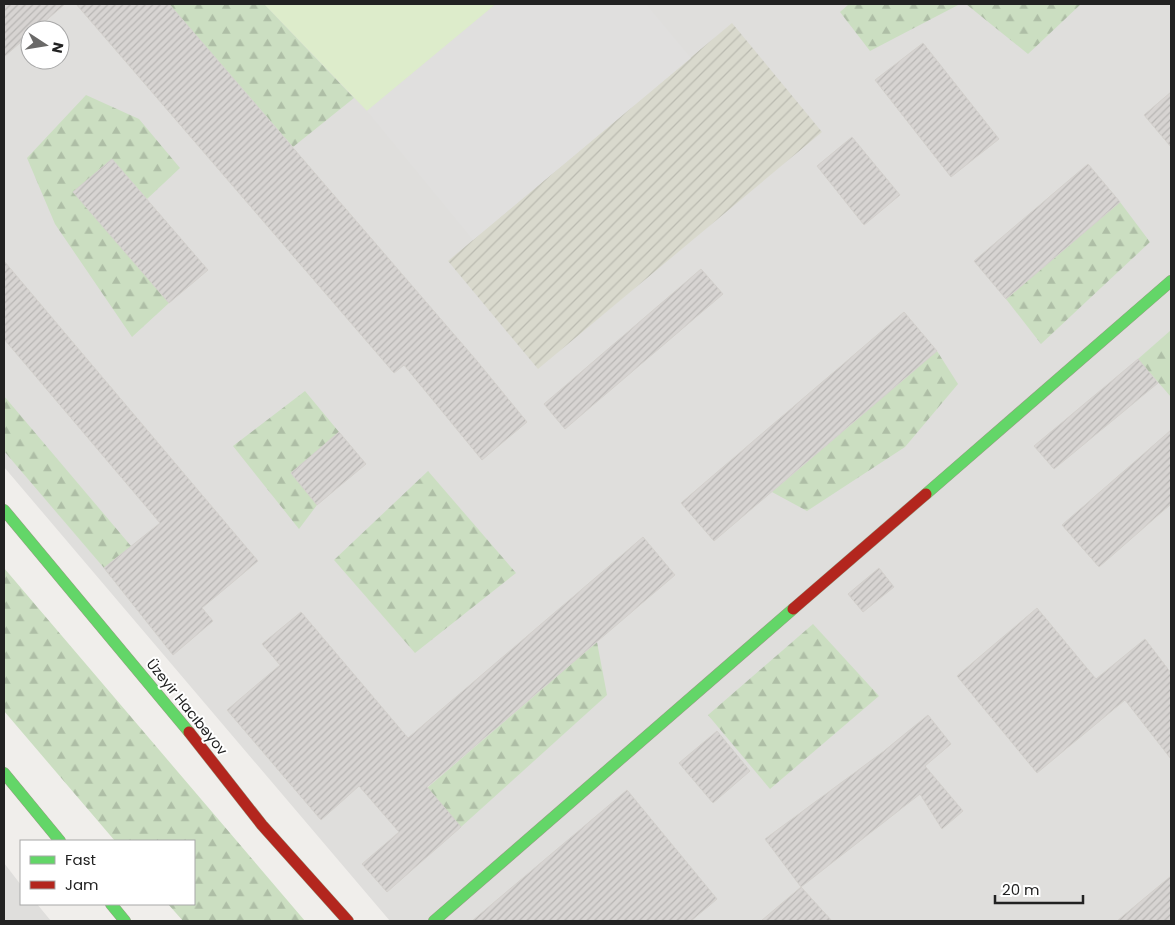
<svg xmlns="http://www.w3.org/2000/svg" width="1175" height="925" font-family="Poppins,sans-serif">
<style>
.residential{fill:#dfdedc;fill-rule:evenodd}
.construction{fill:url(#construction-furrows)}
.grass{fill:#ddeccb}
.forest{fill:url(#forest-firs)}
.parking{fill:#e0dfde}
.building{fill:url(#building-hatch);stroke:#d3d0cc}
.lines{fill:none;stroke-linecap:round;stroke-linejoin:round}
.fast-casing{stroke:#999a82;stroke-width:12}
.jam-casing{stroke:#999a82;stroke-width:12}
.fast{stroke:#63d668;stroke-width:11}
.jam{stroke:#b3261e;stroke-width:11}
.labels{text-anchor:middle;dominant-baseline:central;stroke-width:4;stroke-linejoin:round;paint-order:stroke}
.street-label{font-size:14px;fill:#222;stroke:#fff}
</style>
<defs>
<pattern id="construction-furrows" width="10" height="10" patternUnits="userSpaceOnUse" patternTransform="scale(1.25)"><rect width="10" height="10" fill="#d9d9cd"/><path d="M-1 1l2-2M0 10L10 0M9 11l2-2" fill="none" stroke="#babab0"/></pattern>
<pattern id="forest-firs" width="22" height="20" patternUnits="userSpaceOnUse" patternTransform="scale(1.25)"><rect width="22" height="20" fill="#cbdec1"/><path d="M5 1l3.5 6h-7zM16 11l3.5 6h-7z" fill="#aebea6"/></pattern>
<pattern id="building-hatch" width="6" height="6" patternUnits="userSpaceOnUse" patternTransform="scale(1.25)"><rect width="6" height="6" fill="#d7d4d2"/><path d="M-1 1l2-2M0 6l6-6M5 7l2-2" fill="none" stroke="#b8b6b4"/></pattern>
</defs>
<rect width="100%" height="100%" fill="#f0eeeb"/>
<g class="residential">
<path d="M4 4H1171V921H390L4 467ZM30 30H60V60H30Z"/>
<polygon points="4,863 21,885 21,904 37,904 51,921 4,921"/>
</g>
<polygon class="construction" points="732,23 822,132 538,369 448,261"/>
<polygon class="grass" points="264,4 496,4 367,111"/>
<g class="forest">
<polygon points="169,4 264,4 354,98 293,147"/>
<polygon points="849,4 960,4 870,51 840,12"/>
<polygon points="966,4 1081,4 1028,54"/>
<polygon points="86,95 139,119 180,168 147,199 112,159 74,192 169,303 132,337 55,224 27,158"/>
<polygon points="1120,202 1150,242 1041,344 1006,299"/>
<polygon points="1171,330 1171,397 1138,359"/>
<polygon points="937,351 958,384 905,447 807,511 772,492"/>
<polygon points="305,391 339,432 291,473 317,505 299,529 233,446"/>
<polygon points="4,396 131,546 104,568 4,451"/>
<polygon points="428,471 516,573 415,653 334,560"/>
<polygon points="4,568 305,921 183,921 168,904 194,904 194,841 115,841 4,711"/>
<polygon points="813,624 879,696 770,789 708,715"/>
<polygon points="597,642 607,695 461,827 427,788"/>
</g>
<polygon class="parking" points="496,4 646,4 691,58 473,240 367,111"/>
<g class="building">
<polygon points="4,4 65,4 35,30 30,30 30,34 4,57"/>
<polygon points="76,4 169,4 477,361 527,422 482,460 404,365 394,373"/>
<polygon points="923,43 999,139 951,177 875,80"/>
<polygon points="1171,92 1171,147 1144,115"/>
<polygon points="852,137 900,195 864,225 817,166"/>
<polygon points="112,159 208,270 169,303 73,192"/>
<polygon points="1088,164 1120,202 1006,299 974,261"/>
<polygon points="4,261 258,561 202,608 213,621 173,655 104,568 160,523 4,339"/>
<polygon points="701,269 723,294 565,429 544,404"/>
<polygon points="904,312 937,351 714,541 681,503"/>
<polygon points="1138,359 1158,383 1054,469 1034,446"/>
<polygon points="1171,430 1171,504 1099,567 1062,525"/>
<polygon points="339,432 366,464 317,505 291,473"/>
<polygon points="643,537 675,575 427,787 461,827 387,892 362,864 399,832 359,786 321,820 227,710 280,665 262,644 301,612 408,738"/>
<polygon points="879,568 894,587 863,612 848,594"/>
<polygon points="1037,608 1096,679 1145,639 1171,673 1171,759 1125,700 1037,773 957,676"/>
<polygon points="928,715 951,744 925,766 963,811 942,829 920,794 801,887 765,839 884,751"/>
<polygon points="717,731 750,771 713,803 679,763"/>
<polygon points="627,790 717,899 691,921 472,921"/>
<polygon points="1171,876 1171,921 1117,921"/>
<polygon points="801,887 832,921 761,921"/>
</g>
<g class="lines">
<defs>
<g id="fast">
<polyline points="926,494 1171,281"/>
<polyline points="4,510 189,732"/>
<polyline points="4,773 60,841"/>
<polyline points="111,904 125,921"/>
<polyline points="434,921 793,609"/>
</g>
<g id="jam">
<polyline points="793,609 926,494"/>
<polyline points="189,732 262,825 348,921"/>
</g>
</defs>
<use href="#fast" class="fast-casing"/>
<use href="#jam" class="jam-casing"/>
<use href="#fast" class="fast"/>
<use href="#jam" class="jam"/>
</g>
<g class="labels">
<g class="street-label">
<text transform="translate(187 707) rotate(51)">Üzeyir Hacıbəyov</text>
</g>
</g>
<rect width="1175" height="925" fill="none" stroke="#222222" stroke-width="10"/>
<rect x="20" y="840" width="175" height="65" fill="#ffffff" stroke="#a7a7a7"/>
<rect x="30" y="856" width="25" height="8" fill="#63d668" stroke="#a7a7a7"/>
<text x="65" y="865" font-size="15" fill="#222222">Fast</text>
<rect x="30" y="881" width="25" height="8" fill="#b3261e" stroke="#a7a7a7"/>
<text x="65" y="890" font-size="15" fill="#222222">Jam</text>
<g transform="translate(45 45) rotate(102)"><circle r="24" fill="#ffffff" stroke="#a7a7a7"/>
<path d="M0-4L9 19L0 12L-9 19Z" fill="#6a6968"/>
<text y="-8" font-size="14" font-weight="bold" text-anchor="middle" fill="#222222">N</text>
</g>
<path d="M995 895v8h88v-8" fill="none" stroke="#222222" stroke-width="2.5"/>
<text x="1002" y="895" font-size="15" fill="#222222" stroke="#ffffff" stroke-width="4" paint-order="stroke">20 m</text>
</svg>
